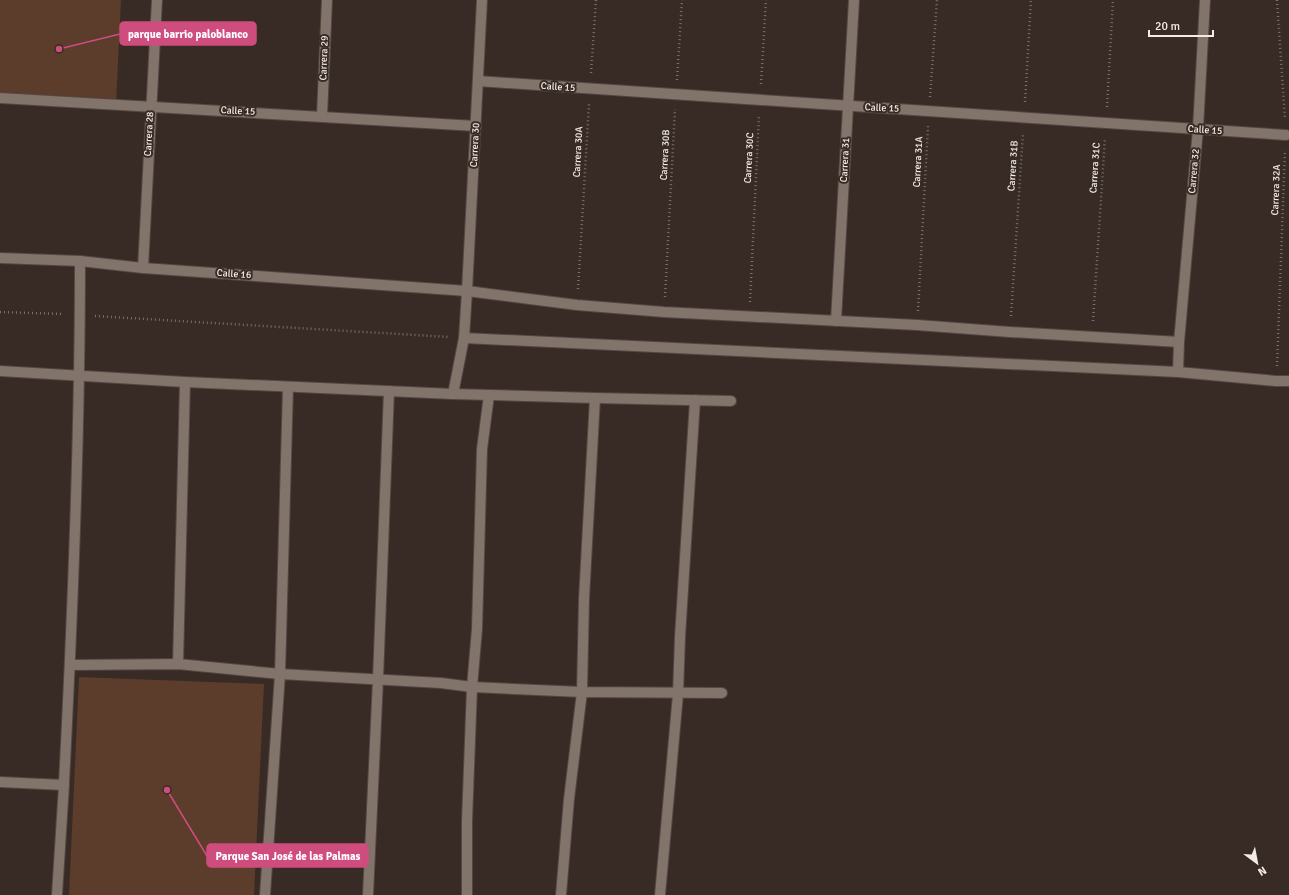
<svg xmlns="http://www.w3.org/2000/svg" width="1289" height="895" font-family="Signika,sans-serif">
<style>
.green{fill:#5c3c2b}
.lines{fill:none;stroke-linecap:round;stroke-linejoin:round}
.minor-casing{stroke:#524742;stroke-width:12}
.path{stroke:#7a6f69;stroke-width:2.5;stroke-dasharray:1 3;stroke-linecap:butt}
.minor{stroke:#82736b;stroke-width:10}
.labels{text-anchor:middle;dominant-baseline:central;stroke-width:4;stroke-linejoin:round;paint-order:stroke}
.street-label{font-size:10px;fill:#f3ebe6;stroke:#382b25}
.leader{fill:none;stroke:#ce4d7e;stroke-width:1.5}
.callout-dot{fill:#ce4d7e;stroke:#382b25;stroke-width:1.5}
.callout{fill:#ce4d7e;stroke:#ce4d7e;stroke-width:1.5}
.callout-label{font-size:11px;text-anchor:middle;font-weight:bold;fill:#fff}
</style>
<rect width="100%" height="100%" fill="#382b25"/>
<g class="green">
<polygon points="0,0 121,0 116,104 0,98"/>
<polygon points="79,677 264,684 254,895 69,895"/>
</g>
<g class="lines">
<defs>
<g id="minor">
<polyline points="478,81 1286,135"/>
<polyline points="0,98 476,126"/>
<polyline points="322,116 327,0"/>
<polyline points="0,258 80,261 143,268 467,291 577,305 664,312 917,325 1010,332 1179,342"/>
<polyline points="143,268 157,0"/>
<polyline points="836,321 854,0"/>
<polyline points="464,338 1178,372 1276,381 1289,381"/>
<polyline points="0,371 185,382 453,394 595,398 731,401"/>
<polyline points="1178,372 1179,342 1198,129 1205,0"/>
<polyline points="453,394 464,338 467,291 482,0"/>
<polyline points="178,664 185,382"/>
<polyline points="70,665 178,664 280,674 441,683 472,687 582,692 722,693"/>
<path d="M0 782 64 785V783C73 609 80 435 80 261"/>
<polyline points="57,895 64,785"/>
<polyline points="265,895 280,674 288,387"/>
<polyline points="368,895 378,679 389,391"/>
<polyline points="467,895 467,821 472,687 477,629 482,449 489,395"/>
<polyline points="561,895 569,799 582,692 584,599 595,398"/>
<polyline points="660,895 678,694 680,637 695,400"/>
</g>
</defs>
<use href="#minor" class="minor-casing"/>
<g class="path">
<polyline points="1277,0 1285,119"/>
<polyline points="591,73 596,0"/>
<polyline points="677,80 682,0"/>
<polyline points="761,84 766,0"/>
<polyline points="930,97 937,0"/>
<polyline points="1025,102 1031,0"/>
<polyline points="1107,107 1113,0"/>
<polyline points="578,289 589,104"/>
<polyline points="665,297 675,109"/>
<polyline points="750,302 759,115"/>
<polyline points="918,311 928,126"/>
<polyline points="0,312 64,314"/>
<polyline points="95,316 449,337"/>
<polyline points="1011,316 1023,133"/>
<polyline points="1093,321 1105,138"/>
<polyline points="1277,366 1285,150"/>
</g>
<use href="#minor" class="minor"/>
</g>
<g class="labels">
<g class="street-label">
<text transform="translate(324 58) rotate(-88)">Carrera 29</text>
<text transform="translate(558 87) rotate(4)">Calle 15</text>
<text transform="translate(882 108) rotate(3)">Calle 15</text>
<text transform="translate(238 111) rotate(3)">Calle 15</text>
<text transform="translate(1205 130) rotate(4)">Calle 15</text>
<text transform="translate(149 134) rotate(-87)">Carrera 28</text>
<text transform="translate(475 145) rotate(-87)">Carrera 30</text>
<text transform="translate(578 152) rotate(-87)">Carrera 30A</text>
<text transform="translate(665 155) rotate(-87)">Carrera 30B</text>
<text transform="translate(749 158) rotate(-87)">Carrera 30C</text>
<text transform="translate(845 160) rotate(-87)">Carrera 31</text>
<text transform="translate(918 162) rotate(-87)">Carrera 31A</text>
<text transform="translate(1013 166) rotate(-86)">Carrera 31B</text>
<text transform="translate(1095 168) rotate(-86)">Carrera 31C</text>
<text transform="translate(1194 171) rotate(-85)">Carrera 32</text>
<text transform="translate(1276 190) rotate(-88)">Carrera 32A</text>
<text transform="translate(234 274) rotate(4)">Calle 16</text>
</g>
</g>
<path class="leader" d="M59 49L120 34M167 790L207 856"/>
<g class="callout-dot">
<circle cx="59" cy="49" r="4"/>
<circle cx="167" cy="790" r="4"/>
</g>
<g class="callout">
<rect x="120" y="22" width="136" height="23" rx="4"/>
<rect x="207" y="844" width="161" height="23" rx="4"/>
</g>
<g class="callout-label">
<text x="188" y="38">parque barrio paloblanco</text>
<text x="288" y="860">Parque San José de las Palmas</text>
</g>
<g transform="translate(1257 863) rotate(148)" stroke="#382b25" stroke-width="3" paint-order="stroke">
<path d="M0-3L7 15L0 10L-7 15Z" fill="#f3ebe6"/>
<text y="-6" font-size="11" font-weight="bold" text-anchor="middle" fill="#f3ebe6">N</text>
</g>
<path d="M1149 30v6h64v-6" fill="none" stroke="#f3ebe6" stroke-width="2"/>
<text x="1155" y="30" font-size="12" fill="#f3ebe6" stroke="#382b25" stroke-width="3" paint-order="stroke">20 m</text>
</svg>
